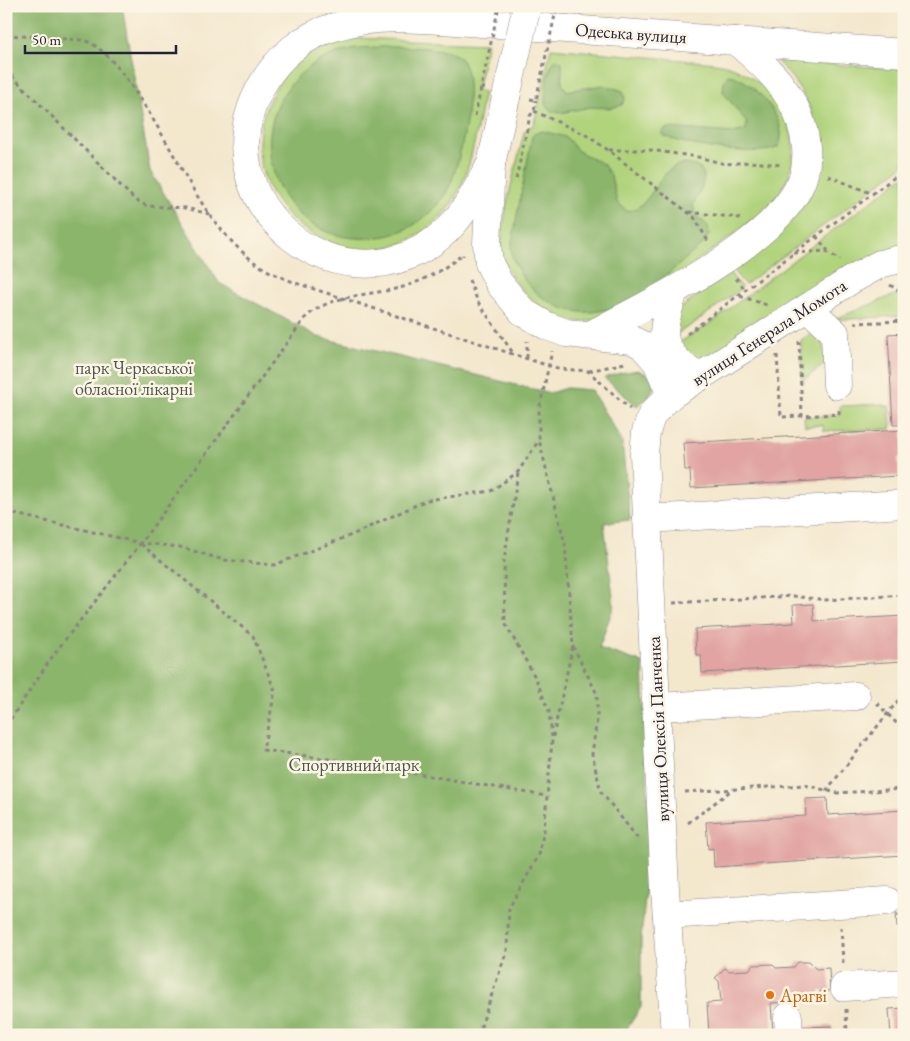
<svg xmlns="http://www.w3.org/2000/svg" width="910" height="1041" font-family="'EB Garamond',serif">
<style>
.green{fill:#b0d37c;stroke:#697a5c}
.forest{fill:#8cb56c;stroke:#576c54}
.building{fill:#e1a4a2}
.lines{fill:none;stroke-linecap:round;stroke-linejoin:round}
.minor-casing{stroke:#8a8484;stroke-width:29}
.major-casing{stroke:#8a8484;stroke-width:29}
.path{stroke:#8a8484;stroke-width:3;stroke-dasharray:4 4;stroke-linecap:butt}
.minor{stroke:#fff;stroke-width:28}
.major{stroke:#fff;stroke-width:28}
.major-bridge-casing{stroke:#8a8484;stroke-width:29;stroke-linecap:butt}
.path-bridge{stroke:#8a8484;stroke-width:3;stroke-dasharray:4 4;stroke-linecap:butt}
.major-bridge{stroke:#fff;stroke-width:28}
.food-dot{fill:#e8710a;stroke:#fcf5e5;stroke-width:2}
.labels{text-anchor:middle;dominant-baseline:central;stroke-width:5;stroke-linejoin:round;paint-order:stroke}
.street-label{font-size:18px;fill:#22223b;stroke:#fcf5e5}
.park-label{font-size:18px;fill:#4d574e;stroke:#fcf5e5}
.food-label{font-size:18px;fill:#c56008;stroke:#fcf5e5;text-anchor:start}
</style>
<rect width="100%" height="100%" fill="#fcf5e5"/>
<filter id="ink" filterUnits="userSpaceOnUse"><feTurbulence type="fractalNoise" baseFrequency=".02" numOctaves="2"/><feDisplacementMap in="SourceGraphic" scale="10" xChannelSelector="R" yChannelSelector="G"/><feConvolveMatrix kernelMatrix="1 2 1 2 8 2 1 2 1" color-interpolation-filters="sRGB"/></filter>
<filter id="wash" filterUnits="userSpaceOnUse"><feTurbulence type="fractalNoise" baseFrequency=".0096" numOctaves="4" result="noise"/><feDisplacementMap in="SourceGraphic" scale="20" xChannelSelector="R" yChannelSelector="G"/><feGaussianBlur stdDeviation="1.12" result="paint"/><feColorMatrix in="noise" values="0 0 0 0 0 0 0 0 0 0 0 0 0 0 0 0 0 1.4 0 .05"/><feComposite in="paint" operator="in"/></filter>
<g filter="url(#wash)">
<rect width="100%" height="100%" fill="#f3e7cc"/>
<g class="green">
<path d="M355 38 488 43 477 90 484 92C477 125 472 173 453 201 379 312 211 212 272 95 289 62 318 44 355 38Z"/>
<path d="M551 48 715 63C765 69 812 132 786 181 769 214 732 235 703 257 687 269 672 283 655 294 642 302 604 317 589 321 555 329 509 286 502 255 497 231 518 160 524 132L534 124Z"/>
<path d="M777 61 904 69V165L745 285 732 269C752 253 776 237 794 218 839 168 820 104 777 61Z"/>
<polygon points="904,176 904,250 705,365 674,346 712,322"/>
<polygon points="729,272 742,288 693,324 671,337 677,311"/>
<polygon points="899,293 900,316 832,320"/>
<polygon points="820,327 826,363 802,381 801,340"/>
<polygon points="884,404 884,406 889,406 891,429 824,431 823,425 805,426 804,417 840,415 840,406"/>
</g>
<g class="forest">
<polygon points="6,6 122,6 150,171 219,283 318,337 550,393 566,388 591,390 622,441 630,520 604,523 614,605 599,648 643,663 650,849 641,938 641,1007 623,1035 6,1035"/>
<path d="M356 48C378 47 445 43 460 58 480 77 460 171 446 193 431 216 407 234 379 237 255 255 222 74 356 48Z"/>
<path d="M556 59 562 62V84L567 91 603 85 623 91 625 99 622 105 611 108 590 107 561 113 551 111 545 104C545 90 546 70 556 59Z"/>
<path d="M728 75C752 77 793 124 778 147 762 158 679 146 663 135L662 131 668 128 733 133 746 130 747 123 723 92 724 81Z"/>
<path d="M542 131 566 137 578 151 603 164 611 176 617 202 627 211C656 209 659 153 695 166 714 173 697 194 693 206L696 215 708 226 709 234 704 243C658 282 601 342 539 295 525 284 512 265 511 247L532 137 534 134Z"/>
<polygon points="638,370 650,376 655,384 649,397 637,406 604,378 620,373"/>
</g>
<g id="blocks">
<g class="building">
<polygon points="904,333 904,425 893,425 888,334"/>
<polygon points="902,430 904,457 898,458 899,476 691,488 690,470 685,470 683,443"/>
<polygon points="813,604 814,621 904,616 904,661 702,673 701,655 696,655 695,629 794,623 793,605"/>
<polygon points="827,798 828,815 904,810 904,855 714,867 713,848 708,849 706,822 806,816 805,799"/>
<polygon points="904,902 904,914 896,914 895,903"/>
<polygon points="896,915 904,915 904,927 897,927"/>
<polygon points="798,962 809,962 816,969 829,968 830,991 820,991 820,1000 771,1003 773,1035 709,1035 707,1003 721,1002 719,981 715,978 725,968 729,971 749,970 753,965 772,964 776,968 794,967"/>
<polygon points="904,1008 904,1035 891,1035 889,1009"/>
<polygon points="832,1026 833,1035 803,1035 803,1027"/>
</g>
</g>
</g>
<g filter="url(#ink)">
<use href="#blocks" fill-opacity="0" stroke="#8a8484" stroke-width="1"/>
<g class="lines">
<defs>
<g id="minor">
<polyline points="808,308 835,333 837,385"/>
<polyline points="647,519 904,504"/>
<polyline points="658,707 856,696"/>
<polyline points="667,915 887,901"/>
<polyline points="844,987 904,983"/>
<polyline points="788,1017 789,1035"/>
<polyline points="675,1035 665,889 644,454 646,432 652,414 671,395 851,280 880,264 904,258"/>
</g>
<g id="major">
<polyline points="506,97 491,164 487,244 489,263 499,283 523,312 547,326 566,333 632,340 642,345 657,362 671,395"/>
<path d="M491 164C478 186 466 212 447 230 348 324 194 204 262 85 278 57 303 36 334 27 377 13 425 19 469 22L904 53"/>
<path d="M674 291C659 339 657 346 698 378"/>
<path d="M590 335C648 305 770 246 799 187 812 162 806 129 794 106 781 79 758 60 736 41"/>
</g>
</defs>
<use href="#minor" class="minor-casing"/>
<use href="#major" class="major-casing"/>
<g class="path">
<path d="M6 35 82 40C120 46 176 163 198 197 211 218 228 240 247 256 261 269 278 276 296 283L540 363 561 369 588 371 630 409"/>
<polyline points="6,70 135,200 147,206 186,208 209,214"/>
<polyline points="534,111 586,135 608,150 694,217 708,241"/>
<polyline points="475,116 481,88"/>
<polyline points="609,150 650,150 698,157 725,164 750,162 783,165"/>
<polyline points="828,176 873,194"/>
<polyline points="516,179 530,116 534,111 536,100"/>
<polyline points="689,212 740,218"/>
<polyline points="816,236 828,251"/>
<polyline points="794,253 825,251 840,260"/>
<polyline points="736,278 746,291"/>
<polyline points="469,280 478,302 513,353"/>
<polyline points="890,285 898,290"/>
<polyline points="740,296 767,305"/>
<polyline points="854,323 904,321"/>
<polyline points="687,334 904,170"/>
<polyline points="799,341 802,416"/>
<polyline points="777,355 781,417 839,414 839,408"/>
<polyline points="527,358 527,341"/>
<polyline points="589,371 625,363"/>
<polyline points="518,473 504,561 505,623 536,679 549,712 552,737"/>
<polyline points="6,512 141,543 180,547 224,560 274,565 354,534 427,500 491,491 518,472 539,440"/>
<polyline points="141,544 253,636 275,691 263,750 349,762 546,796"/>
<polyline points="673,603 793,596 826,600 904,595"/>
<polyline points="573,646 597,694 597,719 592,754 601,792 639,840"/>
<polyline points="877,703 904,731"/>
<path d="M6 726 54 654 141 543 305 318C331 293 371 296 403 287 425 280 445 269 463 254V256"/>
<polyline points="826,791 904,693"/>
<polyline points="685,792 805,785 837,793 904,789"/>
<polyline points="688,823 733,789"/>
<polyline points="841,927 843,963"/>
<polyline points="846,1009 847,1035"/>
<polyline points="478,1035 507,950 509,908 539,855 544,830 552,741 573,645 565,544 539,440 539,410 552,351"/>
</g>
<use href="#minor" class="minor"/>
<use href="#major" class="major"/>
<defs>
<polyline id="major-bridge" points="506,97 527,6"/>
</defs>
<use href="#major-bridge" class="major-bridge-casing"/>
<g class="path-bridge">
<polyline points="485,88 481,88 499,6"/>
<polyline points="530,99 536,100 557,6"/>
</g>
<use href="#major-bridge" class="major-bridge"/>
</g>
</g>
<circle class="food-dot" cx="770" cy="995" r="5"/>
<g class="labels">
<g class="street-label">
<text transform="translate(631 33) rotate(4)">Одеська вулиця</text>
<text transform="translate(769 332) rotate(-33)">вулиця Генерала Момота</text>
<text transform="translate(658 729) rotate(-93)">вулиця Олексія Панченка</text>
</g>
<g class="park-label">
<text x="134" y="367">парк Черкаської<tspan x="134" dy="21">обласної лікарні</tspan></text>
<text x="354" y="764">Спортивний парк</text>
</g>
<g class="food-label">
<text x="780" y="995">Арагві</text>
</g>
</g>
<rect width="910" height="1041" fill="none" stroke="#fcf5e5" stroke-width="25"/>
<path d="M25 45v8h151v-8" fill="none" stroke="#22223b" stroke-width="2.5"/>
<text x="32" y="45" font-size="15" fill="#22223b" stroke="#fcf5e5" stroke-width="4" paint-order="stroke">50 m</text>
</svg>
